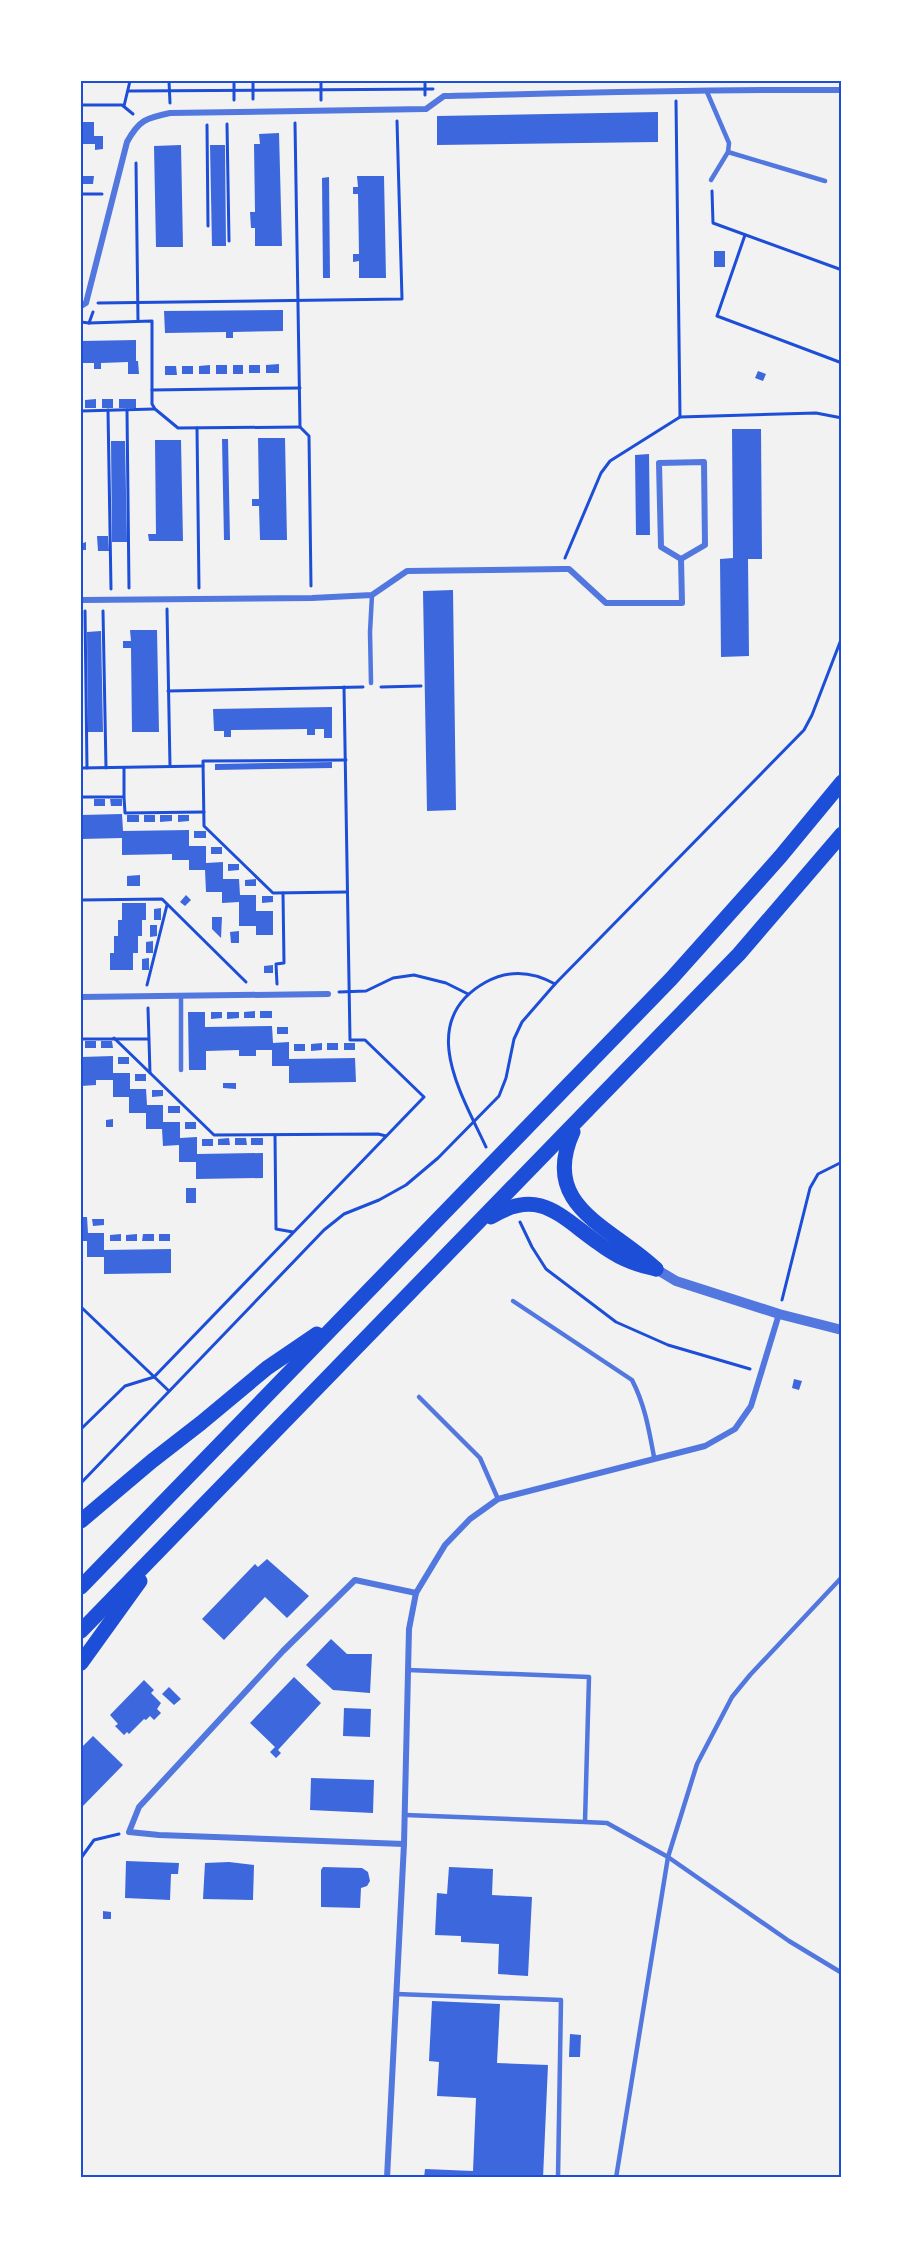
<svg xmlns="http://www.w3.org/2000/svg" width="923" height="2259" font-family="'Asap Condensed',sans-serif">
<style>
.building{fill:#3d67dc}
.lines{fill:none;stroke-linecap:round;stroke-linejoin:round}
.path{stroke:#1d4ed8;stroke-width:3}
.service{stroke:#5277de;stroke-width:4.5}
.minor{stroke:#5277de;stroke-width:6}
.tertiary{stroke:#5277de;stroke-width:10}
.primary{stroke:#1d4ed8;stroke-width:15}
.neatline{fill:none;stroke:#1d4ed8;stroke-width:2}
</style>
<rect width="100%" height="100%" fill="#f2f2f2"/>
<g class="building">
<polygon points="658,112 658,142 437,145 437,116"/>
<polygon points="81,122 94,122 94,136 103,136 103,149 95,150 95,144 81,144"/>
<polygon points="279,133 282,246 255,246 255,228 251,228 250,212 255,212 254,144 260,144 259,134"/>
<polygon points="181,145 183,247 156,247 154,146"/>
<polygon points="210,145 225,145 226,246 212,246"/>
<polygon points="81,176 94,176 93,184 81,184"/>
<polygon points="357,176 384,176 386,278 359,278 359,261 353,262 353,254 359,254 358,194 353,194 353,187 358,187"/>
<polygon points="329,177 330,278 323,278 322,178"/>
<rect x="714" y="251" width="11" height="16"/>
<polygon points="283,310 283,331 233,332 233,338 226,338 226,332 165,333 164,311"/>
<polygon points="136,340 136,361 138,361 139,374 128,374 128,362 101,363 101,369 94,369 94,363 81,363 81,341"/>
<polygon points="279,364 279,373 266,373 266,365"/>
<polygon points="210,365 210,374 199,374 199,366"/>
<rect x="216" y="365" width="11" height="9"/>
<rect x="233" y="365" width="10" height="9"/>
<rect x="249" y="365" width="11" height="8"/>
<polygon points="165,366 176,366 177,375 165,375"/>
<rect x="182" y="366" width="11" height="8"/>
<polygon points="758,371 766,374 763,381 755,378"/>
<polygon points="96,399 96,408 85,408 85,400"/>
<rect x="102" y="399" width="11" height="9"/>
<rect x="119" y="399" width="17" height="9"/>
<polygon points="732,429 761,429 762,559 748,559 749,656 721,657 720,559 733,558"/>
<polygon points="258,438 285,438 287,540 260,540 259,506 252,506 252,499 259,499"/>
<polygon points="222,439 228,439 230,540 224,540"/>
<polygon points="155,440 181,440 183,541 149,541 148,534 156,534"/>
<polygon points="111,441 125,441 127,542 112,542"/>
<polygon points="649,454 650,535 636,535 635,455"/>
<polygon points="81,528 83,528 83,543 86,542 86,550 81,550"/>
<polygon points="97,536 108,536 109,551 98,551"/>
<polygon points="453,590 456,810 427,811 423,591"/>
<polygon points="130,630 157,630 159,732 132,732 131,648 123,648 123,641 131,641"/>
<polygon points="101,631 103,732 88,732 87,632"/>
<polygon points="332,707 332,738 324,738 324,729 315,729 315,735 307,735 307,729 231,730 231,737 224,737 224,731 214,731 213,709"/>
<polygon points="332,762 332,768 215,770 215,764"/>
<rect x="94" y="799" width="11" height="7"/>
<polygon points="110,799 122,799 122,806 111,806"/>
<polygon points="122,814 123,831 189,830 189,846 206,846 206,863 223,862 223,879 239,879 240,895 256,895 256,911 273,911 273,935 256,935 256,926 239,926 239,902 222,903 222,892 206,892 205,870 189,870 189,860 172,860 172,854 122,855 122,838 81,839 81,815"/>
<rect x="127" y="815" width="12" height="7"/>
<rect x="144" y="815" width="11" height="7"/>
<polygon points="160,815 172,815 172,821 160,822"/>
<polygon points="178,815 189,815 189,821 178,822"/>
<rect x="194" y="831" width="12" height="7"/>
<rect x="211" y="847" width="11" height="7"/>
<polygon points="228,864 239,864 239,870 228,871"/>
<polygon points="140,875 140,886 127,886 127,876"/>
<polygon points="256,879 256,886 245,886 245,880"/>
<polygon points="186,895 191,900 185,906 180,902"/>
<polygon points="262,896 273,896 273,902 262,903"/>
<polygon points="122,903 146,903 146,920 142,920 142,936 138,936 138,953 133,953 133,970 110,970 110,953 114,953 114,936 118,936 118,920 122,920"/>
<polygon points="161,908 161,920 154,920 154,909"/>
<polygon points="212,917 222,917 221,938 212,929"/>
<polygon points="150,925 157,925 157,936 150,937"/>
<polygon points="239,931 239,943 231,943 230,932"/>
<polygon points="153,941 153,953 146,953 146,942"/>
<polygon points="149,958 149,970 142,970 142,959"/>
<polygon points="273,965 273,973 264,973 264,966"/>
<polygon points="255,1011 255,1018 244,1018 244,1012"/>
<rect x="260" y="1011" width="12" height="7"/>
<polygon points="188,1012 205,1012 205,1027 272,1026 273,1043 289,1042 289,1059 355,1058 356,1082 289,1083 289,1066 272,1066 272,1050 256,1050 256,1056 239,1056 239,1050 206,1051 206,1070 189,1070"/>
<polygon points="211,1012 222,1012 222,1018 211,1019"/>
<polygon points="227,1012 239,1012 239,1018 227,1019"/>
<rect x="277" y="1027" width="11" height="7"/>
<rect x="85" y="1041" width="11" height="7"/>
<polygon points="101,1041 112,1041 113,1048 101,1048"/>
<polygon points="322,1043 322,1050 311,1051 311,1044"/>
<rect x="327" y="1043" width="11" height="7"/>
<rect x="344" y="1043" width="11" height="7"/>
<rect x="294" y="1044" width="11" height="7"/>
<polygon points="113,1056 113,1073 130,1073 130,1089 146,1089 147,1105 163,1105 163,1122 180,1122 180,1138 197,1137 197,1154 263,1153 263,1178 196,1179 196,1162 179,1162 179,1145 163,1146 162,1129 146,1129 146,1113 129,1113 129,1097 113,1097 113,1080 96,1080 96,1085 81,1086 81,1057"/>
<rect x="118" y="1057" width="11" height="7"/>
<rect x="135" y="1074" width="11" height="7"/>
<polygon points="223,1083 236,1083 236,1089 223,1088"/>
<polygon points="152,1090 163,1090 163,1096 152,1097"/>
<rect x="168" y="1106" width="12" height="7"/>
<polygon points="113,1119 113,1127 106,1127 106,1120"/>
<rect x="185" y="1122" width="11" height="7"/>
<polygon points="229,1138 230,1145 218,1145 218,1139"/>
<polygon points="235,1138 246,1138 247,1145 235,1145"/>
<rect x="251" y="1138" width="12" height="7"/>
<rect x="202" y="1139" width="11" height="7"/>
<rect x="186" y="1188" width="10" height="15"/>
<polygon points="81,1217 87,1217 88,1233 104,1233 104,1250 171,1249 171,1273 104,1274 104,1257 87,1257 87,1241 81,1241"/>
<polygon points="92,1219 104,1219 104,1225 93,1226"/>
<polygon points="121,1234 121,1241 110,1241 110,1235"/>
<polygon points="137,1234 137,1241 126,1241 126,1235"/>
<polygon points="143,1234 154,1234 154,1241 142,1241"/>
<rect x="159" y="1234" width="11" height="7"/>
<polygon points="794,1379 802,1381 799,1390 792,1388"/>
<polygon points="267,1559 309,1596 287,1618 265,1597 224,1640 202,1619 255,1564 258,1567"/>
<polygon points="331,1639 347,1654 372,1654 370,1693 333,1690 306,1665"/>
<polygon points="294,1677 321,1703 278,1750 281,1753 276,1758 270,1752 275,1747 250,1723"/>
<polygon points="144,1680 154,1690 151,1693 161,1703 157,1709 161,1713 154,1720 150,1716 146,1720 144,1719 129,1734 127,1732 124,1735 115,1726 118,1724 110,1715"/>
<polygon points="169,1687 181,1699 174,1705 162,1694"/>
<polygon points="344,1708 371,1709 370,1737 343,1736"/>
<polygon points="93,1736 123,1765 81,1808 81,1748"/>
<polygon points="311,1778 374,1780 373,1813 310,1810"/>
<polygon points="126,1861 179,1863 178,1874 171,1874 170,1900 125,1898"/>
<polygon points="229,1862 254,1865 253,1900 203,1899 205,1863"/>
<polygon points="323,1867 362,1868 368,1872 370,1881 367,1886 361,1888 360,1908 321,1907 321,1870"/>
<polygon points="449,1867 493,1869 492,1895 532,1897 528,1976 498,1974 499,1944 461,1942 461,1936 435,1935 437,1893 447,1894"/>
<polygon points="103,1911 111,1912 111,1919 103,1919"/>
<polygon points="432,2001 500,2004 497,2063 548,2065 543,2178 424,2178 425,2169 473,2171 476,2098 437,2096 439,2062 429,2061"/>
<polygon points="570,2034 581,2035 580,2057 569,2057"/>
</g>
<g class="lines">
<g class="path">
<polyline points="169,81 170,103"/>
<polyline points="234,81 234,100"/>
<polyline points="253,81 253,99"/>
<polyline points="321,81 321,100"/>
<polyline points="425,81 425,95"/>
<polyline points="128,91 433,89"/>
<polyline points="676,101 680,417"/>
<polyline points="81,105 122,105 133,114"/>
<polyline points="124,106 130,81"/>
<polyline points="295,123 300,427 309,436 311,586"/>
<polyline points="227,124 229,241"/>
<polyline points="207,125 208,226"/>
<polyline points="136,163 138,321"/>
<polyline points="712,191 713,223 842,270"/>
<polyline points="81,194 102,194"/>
<polyline points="745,235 717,316 842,363"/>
<polyline points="98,303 402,299 397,121"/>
<polyline points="93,312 89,323 152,321 152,404 155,409 178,428 300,427"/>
<polyline points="81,322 89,323"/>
<polyline points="152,390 300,388"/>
<polyline points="108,410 111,589"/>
<polyline points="127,410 129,588"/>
<polyline points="81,411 154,409"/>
<polyline points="197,428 199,588"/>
<polyline points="565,558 601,473 610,461 680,417 816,413 842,418"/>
<polyline points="167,609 170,766"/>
<polyline points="85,611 87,768"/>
<polyline points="103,611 106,768"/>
<polyline points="381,687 421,686"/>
<polyline points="168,691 363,687"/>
<polyline points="346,760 203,761 204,826 273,893 347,892"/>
<polyline points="81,768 203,766"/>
<polyline points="124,768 124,796"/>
<polyline points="81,797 124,797 125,813 204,812"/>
<polyline points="81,900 162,899 246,982"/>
<polyline points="277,984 276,964 284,963 283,893"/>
<polyline points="147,985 167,905"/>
<polyline points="339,992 366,991 393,978 414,975 446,983 468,994"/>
<polyline points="148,1008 150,1073"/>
<polyline points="114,1038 214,1135 378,1134 386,1136"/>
<polyline points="81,1039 148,1039"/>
<polyline points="275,1135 276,1229 293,1232"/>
<path d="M486 1147C462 1095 415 1021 486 982 510 969 532 971 555 984"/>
<polyline points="520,1222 532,1247 546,1269 616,1322 668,1345 750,1369"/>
<polyline points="782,1300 810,1188 818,1174 842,1162"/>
<polyline points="81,1307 169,1391"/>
<polyline points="81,1429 125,1386 154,1377 424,1097 365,1040 350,1040 344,687"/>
<polyline points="81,1483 324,1230 344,1214 379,1200 406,1185 438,1158 499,1096 506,1078 514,1039 522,1022 555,984 804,730 812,715 842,637"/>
<polyline points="81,1858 94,1840 119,1834"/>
</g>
<g class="service">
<polyline points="707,92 729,143 728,152 711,180"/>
<polyline points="728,152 825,181"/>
<polyline points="371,683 370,632 372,595"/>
<polyline points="181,996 181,1070"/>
<path d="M513 1301 632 1380C645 1405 649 1430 654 1457"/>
<polyline points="419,1397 480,1458 498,1499"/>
<polyline points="405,1815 585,1822 589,1677 408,1670"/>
<polyline points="585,1822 607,1823 668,1857 789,1941 842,1973"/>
<polyline points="396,1994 561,2000 558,2178"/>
<polyline points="616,2178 668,1857 697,1764 732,1697 750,1675 842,1577"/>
</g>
<g class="minor">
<path d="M81 306 86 303 127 142C139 120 146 118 170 113L426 109 444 96C577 93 709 89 842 90"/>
<polygon points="704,462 705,545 681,559 661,547 659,463"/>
<polyline points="81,600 312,598 372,595 407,571 563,569 569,569 606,603 682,603 681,559"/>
<polyline points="81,997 328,994"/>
<polyline points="404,1844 159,1835 129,1832 139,1807 283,1651 355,1580 416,1593"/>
<polyline points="387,2178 404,1844 409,1629 416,1593 445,1545 470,1519 498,1499 705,1446 735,1429 751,1406 779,1314"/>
</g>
<polyline class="tertiary" points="656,1269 676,1281 779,1314 842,1330"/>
<g class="primary">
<path d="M573 1132C539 1207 611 1226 656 1269"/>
<path d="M491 1217C539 1187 560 1216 597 1242 617 1257 632 1264 656 1269"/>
<polyline points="81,1521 152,1461 201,1423 267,1368 317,1334"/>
<polyline points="81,1587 671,979 780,857 842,782"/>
<polyline points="81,1631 739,954 842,834"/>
<polyline points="81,1663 140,1581"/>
</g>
</g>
<rect width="923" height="2259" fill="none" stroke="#ffffff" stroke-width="165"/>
<rect x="82" y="82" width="758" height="2094" class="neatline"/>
</svg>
